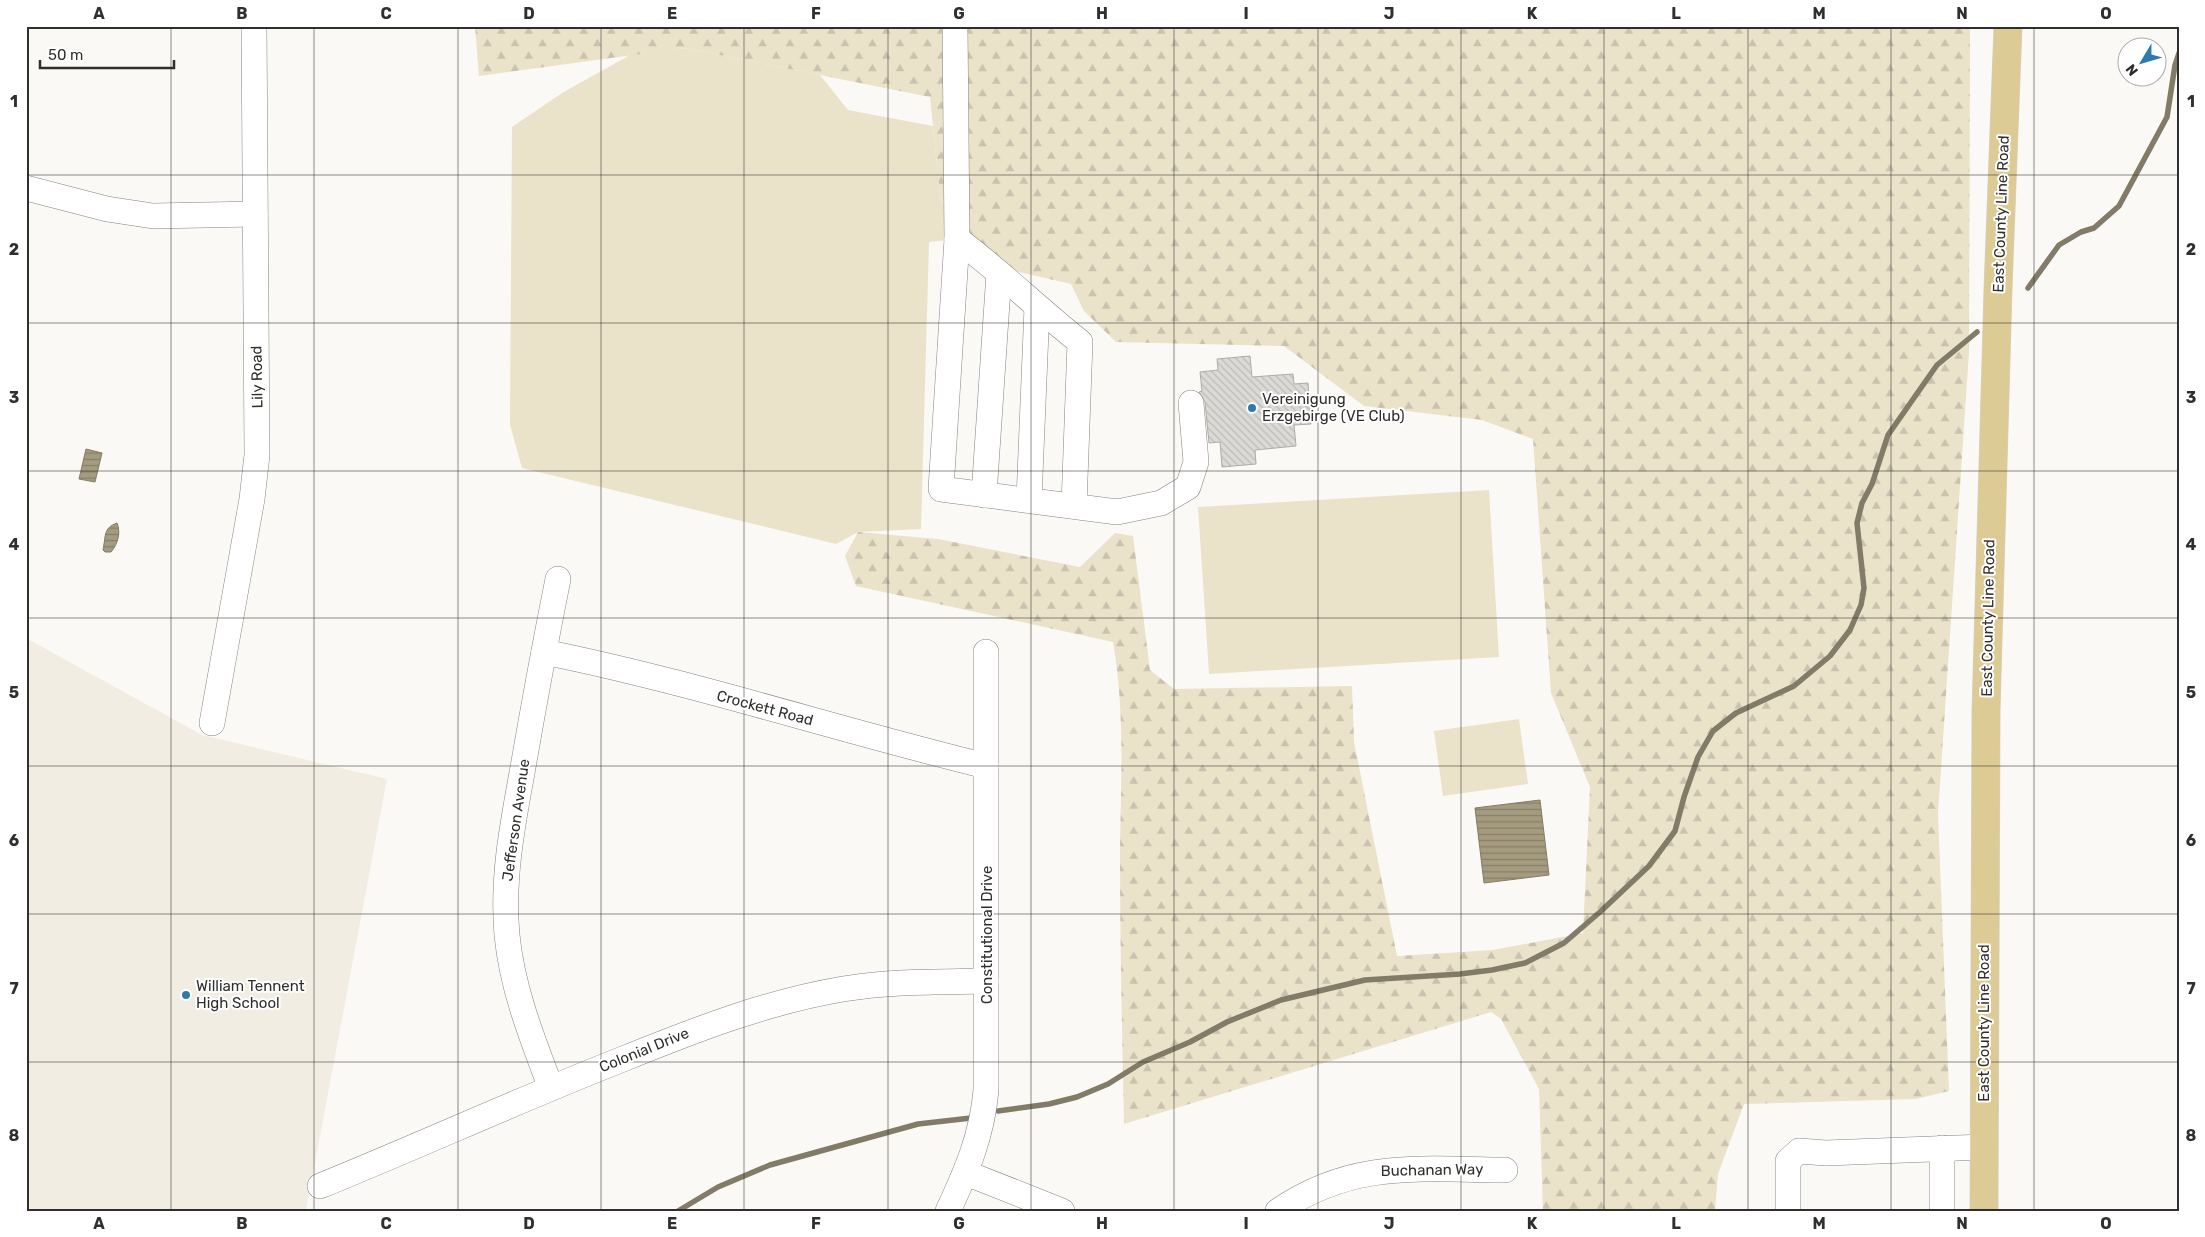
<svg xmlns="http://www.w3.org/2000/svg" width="2205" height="1237" font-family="Rubik,sans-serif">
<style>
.built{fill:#f1ede2}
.green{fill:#ebe2ca}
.forest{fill:url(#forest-firs)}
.water{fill:url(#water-rules);stroke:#827b67}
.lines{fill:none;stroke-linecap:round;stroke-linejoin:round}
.stream{stroke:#827b67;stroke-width:5.5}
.building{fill:url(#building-back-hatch);stroke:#adaca8}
.minor-casing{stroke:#858481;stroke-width:26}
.major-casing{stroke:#d6d5d5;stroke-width:29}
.minor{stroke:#fff;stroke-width:25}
.major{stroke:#ddcb95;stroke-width:28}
.grid{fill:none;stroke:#302f2e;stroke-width:1;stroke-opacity:0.55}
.poi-dot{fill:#2d7bad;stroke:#fff;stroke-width:2}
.labels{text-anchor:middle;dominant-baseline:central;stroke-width:4;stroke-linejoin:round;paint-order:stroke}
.street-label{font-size:15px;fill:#302f2e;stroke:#fff}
.poi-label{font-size:15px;fill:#302f2e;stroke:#fff;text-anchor:start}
.neatline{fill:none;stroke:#302f2e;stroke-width:2}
.grid-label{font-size:16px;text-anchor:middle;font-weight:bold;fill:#302f2e}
</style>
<defs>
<pattern id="forest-firs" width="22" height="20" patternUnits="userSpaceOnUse" patternTransform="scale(1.25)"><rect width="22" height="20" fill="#ebe2ca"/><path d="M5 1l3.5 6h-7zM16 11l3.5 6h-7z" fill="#cac2ae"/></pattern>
<pattern id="water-rules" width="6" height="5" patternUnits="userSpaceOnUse" patternTransform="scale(1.25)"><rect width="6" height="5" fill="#a59b7f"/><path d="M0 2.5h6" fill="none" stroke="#877f68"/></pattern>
<pattern id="building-back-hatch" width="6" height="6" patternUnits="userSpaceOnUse" patternTransform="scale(1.25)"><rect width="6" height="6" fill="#dbdad6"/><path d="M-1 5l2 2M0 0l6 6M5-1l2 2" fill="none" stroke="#bcbbb8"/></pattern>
</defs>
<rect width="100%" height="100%" fill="#fbf9f6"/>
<polygon class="built" points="26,638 202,735 387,779 306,1211 26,1211"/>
<g class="green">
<polygon points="685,48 820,75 848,110 933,126 940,195 957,239 929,242 921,529 858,532 836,544 522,468 510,425 512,127 562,93 630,55"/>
<polygon points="1489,490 1499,657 1209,674 1198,507"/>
<polygon points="1519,719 1528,784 1443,796 1434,731"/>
</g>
<path class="forest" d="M475 26H1970L1969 352 1938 814 1949 1091 1916 1099 1744 1104 1718 1174 1715 1211H1543L1539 1089 1501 1019 1491 1012 1124 1124C1122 1033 1120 942 1120 850 1121 781 1125 710 1113 642L856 586 845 556 858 532 938 539 1080 567 1115 533 1133 536 1150 670 1174 689 1352 686 1354 742 1397 956 1493 950 1583 933 1590 787 1551 693 1533 439 1482 420 1364 406 1284 346 1116 342 1084 311 1071 284 971 261 940 195 930 97 685 48 479 76Z"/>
<g class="water">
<polygon points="86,449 102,453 95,482 79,479"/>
<path d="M117 523C121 532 118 544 111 552H105L103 550C106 536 103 528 117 523Z"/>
<polygon points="1540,800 1549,875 1484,883 1475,808"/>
</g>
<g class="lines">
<g class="stream">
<polyline points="2028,288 2059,245 2081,232 2094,228 2119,206 2167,117 2175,65 2179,53"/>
<polyline points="998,1111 1049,1104 1077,1097 1108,1084 1143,1062 1190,1042 1227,1022 1281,1000 1365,980 1460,974 1492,970 1525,963 1564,943 1600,912 1649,866 1675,831 1684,797 1698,757 1713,731 1736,713 1794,686 1830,656 1850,630 1861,605 1864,588 1857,523 1862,503 1872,484 1888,435 1937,365 1977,332"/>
<polyline points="678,1211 718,1187 770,1165 918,1124 971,1118"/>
</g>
</g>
<polygon class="building" points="1250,356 1252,377 1293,374 1294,384 1308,383 1311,424 1294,425 1296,446 1255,450 1256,464 1222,467 1220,442 1209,443 1205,402 1199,392 1202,391 1200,372 1218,370 1217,359"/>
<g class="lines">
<defs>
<g id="minor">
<polyline points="955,26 957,239 941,489 1117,512 1161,503 1188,487 1196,462 1191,403"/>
<polyline points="26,188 107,209 153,216 255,214"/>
<path d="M957 239C1000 271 1038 309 1080 342L1074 506"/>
<polyline points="984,495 999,273"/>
<polyline points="1029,500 1037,307"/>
<path d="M544 652C693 682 838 730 986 766"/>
<polyline points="212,723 252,499 257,455 254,26"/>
<path d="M551 1088C532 1038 512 988 507 935 502 880 512 827 522 773 533 709 545 644 558 579"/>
<polyline points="1942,1148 1942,1211"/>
<polyline points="966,1173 1062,1211"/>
<path d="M320 1186C421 1145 521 1099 623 1059 695 1030 766 1002 843 989 890 981 939 982 986 981"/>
<path d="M948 1211C967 1170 982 1136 986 1090V652"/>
<path d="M1278 1211C1352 1160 1420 1169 1505 1170"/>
<polyline points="1788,1211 1788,1161 1799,1151 1826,1153 1984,1147"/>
</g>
<polyline id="major" points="1984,1211 1986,711 1998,289 2008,26"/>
</defs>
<use href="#minor" class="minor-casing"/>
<use href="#major" class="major-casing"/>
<use href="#minor" class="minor"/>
<use href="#major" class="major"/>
</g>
<path class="grid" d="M171 26V1211M314 26V1211M458 26V1211M601 26V1211M744 26V1211M888 26V1211M1031 26V1211M1174 26V1211M1318 26V1211M1461 26V1211M1604 26V1211M1748 26V1211M1891 26V1211M2034 26V1211M26 175H2179M26 323H2179M26 471H2179M26 618H2179M26 766H2179M26 914H2179M26 1062H2179"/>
<g class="poi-dot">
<circle cx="1252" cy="408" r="5"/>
<circle cx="186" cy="995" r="5"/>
</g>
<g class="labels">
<g class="street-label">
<text transform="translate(2001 214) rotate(-88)">East County Line Road</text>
<text transform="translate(257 377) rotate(-91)">Lily Road</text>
<text transform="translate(1988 618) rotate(-89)">East County Line Road</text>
<text transform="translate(765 708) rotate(15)">Crockett Road</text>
<text transform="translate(516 820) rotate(-82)">Jefferson Avenue</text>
<text transform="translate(987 935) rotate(-90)">Constitutional Drive</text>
<text transform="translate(1984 1023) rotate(-90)">East County Line Road</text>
<text transform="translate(644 1050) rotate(-22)">Colonial Drive</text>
<text transform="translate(1432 1170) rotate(-1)">Buchanan Way</text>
</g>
<g class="poi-label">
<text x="1262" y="399">Vereinigung<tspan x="1262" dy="17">Erzgebirge (VE Club)</tspan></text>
<text x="196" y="986">William Tennent<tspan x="196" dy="17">High School</tspan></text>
</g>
</g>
<rect width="2205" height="1237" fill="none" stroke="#ffffff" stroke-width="55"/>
<g transform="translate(2142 62) rotate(232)"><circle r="24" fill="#ffffff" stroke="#acacab"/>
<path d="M0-4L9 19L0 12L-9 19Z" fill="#2d7bad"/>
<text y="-8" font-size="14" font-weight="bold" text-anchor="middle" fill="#302f2e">N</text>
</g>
<path d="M40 60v8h134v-8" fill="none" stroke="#302f2e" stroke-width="2.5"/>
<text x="48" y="60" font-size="15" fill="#302f2e" stroke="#ffffff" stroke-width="4" paint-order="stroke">50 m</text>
<rect x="28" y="28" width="2150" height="1182" class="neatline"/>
<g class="grid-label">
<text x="99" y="19">A</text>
<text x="242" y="19">B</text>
<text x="386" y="19">C</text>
<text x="529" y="19">D</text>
<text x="672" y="19">E</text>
<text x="816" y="19">F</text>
<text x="959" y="19">G</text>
<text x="1102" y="19">H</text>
<text x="1246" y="19">I</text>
<text x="1389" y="19">J</text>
<text x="1532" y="19">K</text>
<text x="1676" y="19">L</text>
<text x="1819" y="19">M</text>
<text x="1962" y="19">N</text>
<text x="2106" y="19">O</text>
<text x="14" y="107">1</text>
<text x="2191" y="107">1</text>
<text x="14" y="255">2</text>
<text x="2191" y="255">2</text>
<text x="14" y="403">3</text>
<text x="2191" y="403">3</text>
<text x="14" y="550">4</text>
<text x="2191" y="550">4</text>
<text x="14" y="698">5</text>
<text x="2191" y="698">5</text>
<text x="14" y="846">6</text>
<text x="2191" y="846">6</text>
<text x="14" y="994">7</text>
<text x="2191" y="994">7</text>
<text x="14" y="1141">8</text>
<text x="2191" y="1141">8</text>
<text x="99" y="1229">A</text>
<text x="242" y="1229">B</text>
<text x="386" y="1229">C</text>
<text x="529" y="1229">D</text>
<text x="672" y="1229">E</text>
<text x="816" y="1229">F</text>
<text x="959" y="1229">G</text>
<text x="1102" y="1229">H</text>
<text x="1246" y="1229">I</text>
<text x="1389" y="1229">J</text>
<text x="1532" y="1229">K</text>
<text x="1676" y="1229">L</text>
<text x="1819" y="1229">M</text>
<text x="1962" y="1229">N</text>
<text x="2106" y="1229">O</text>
</g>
</svg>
